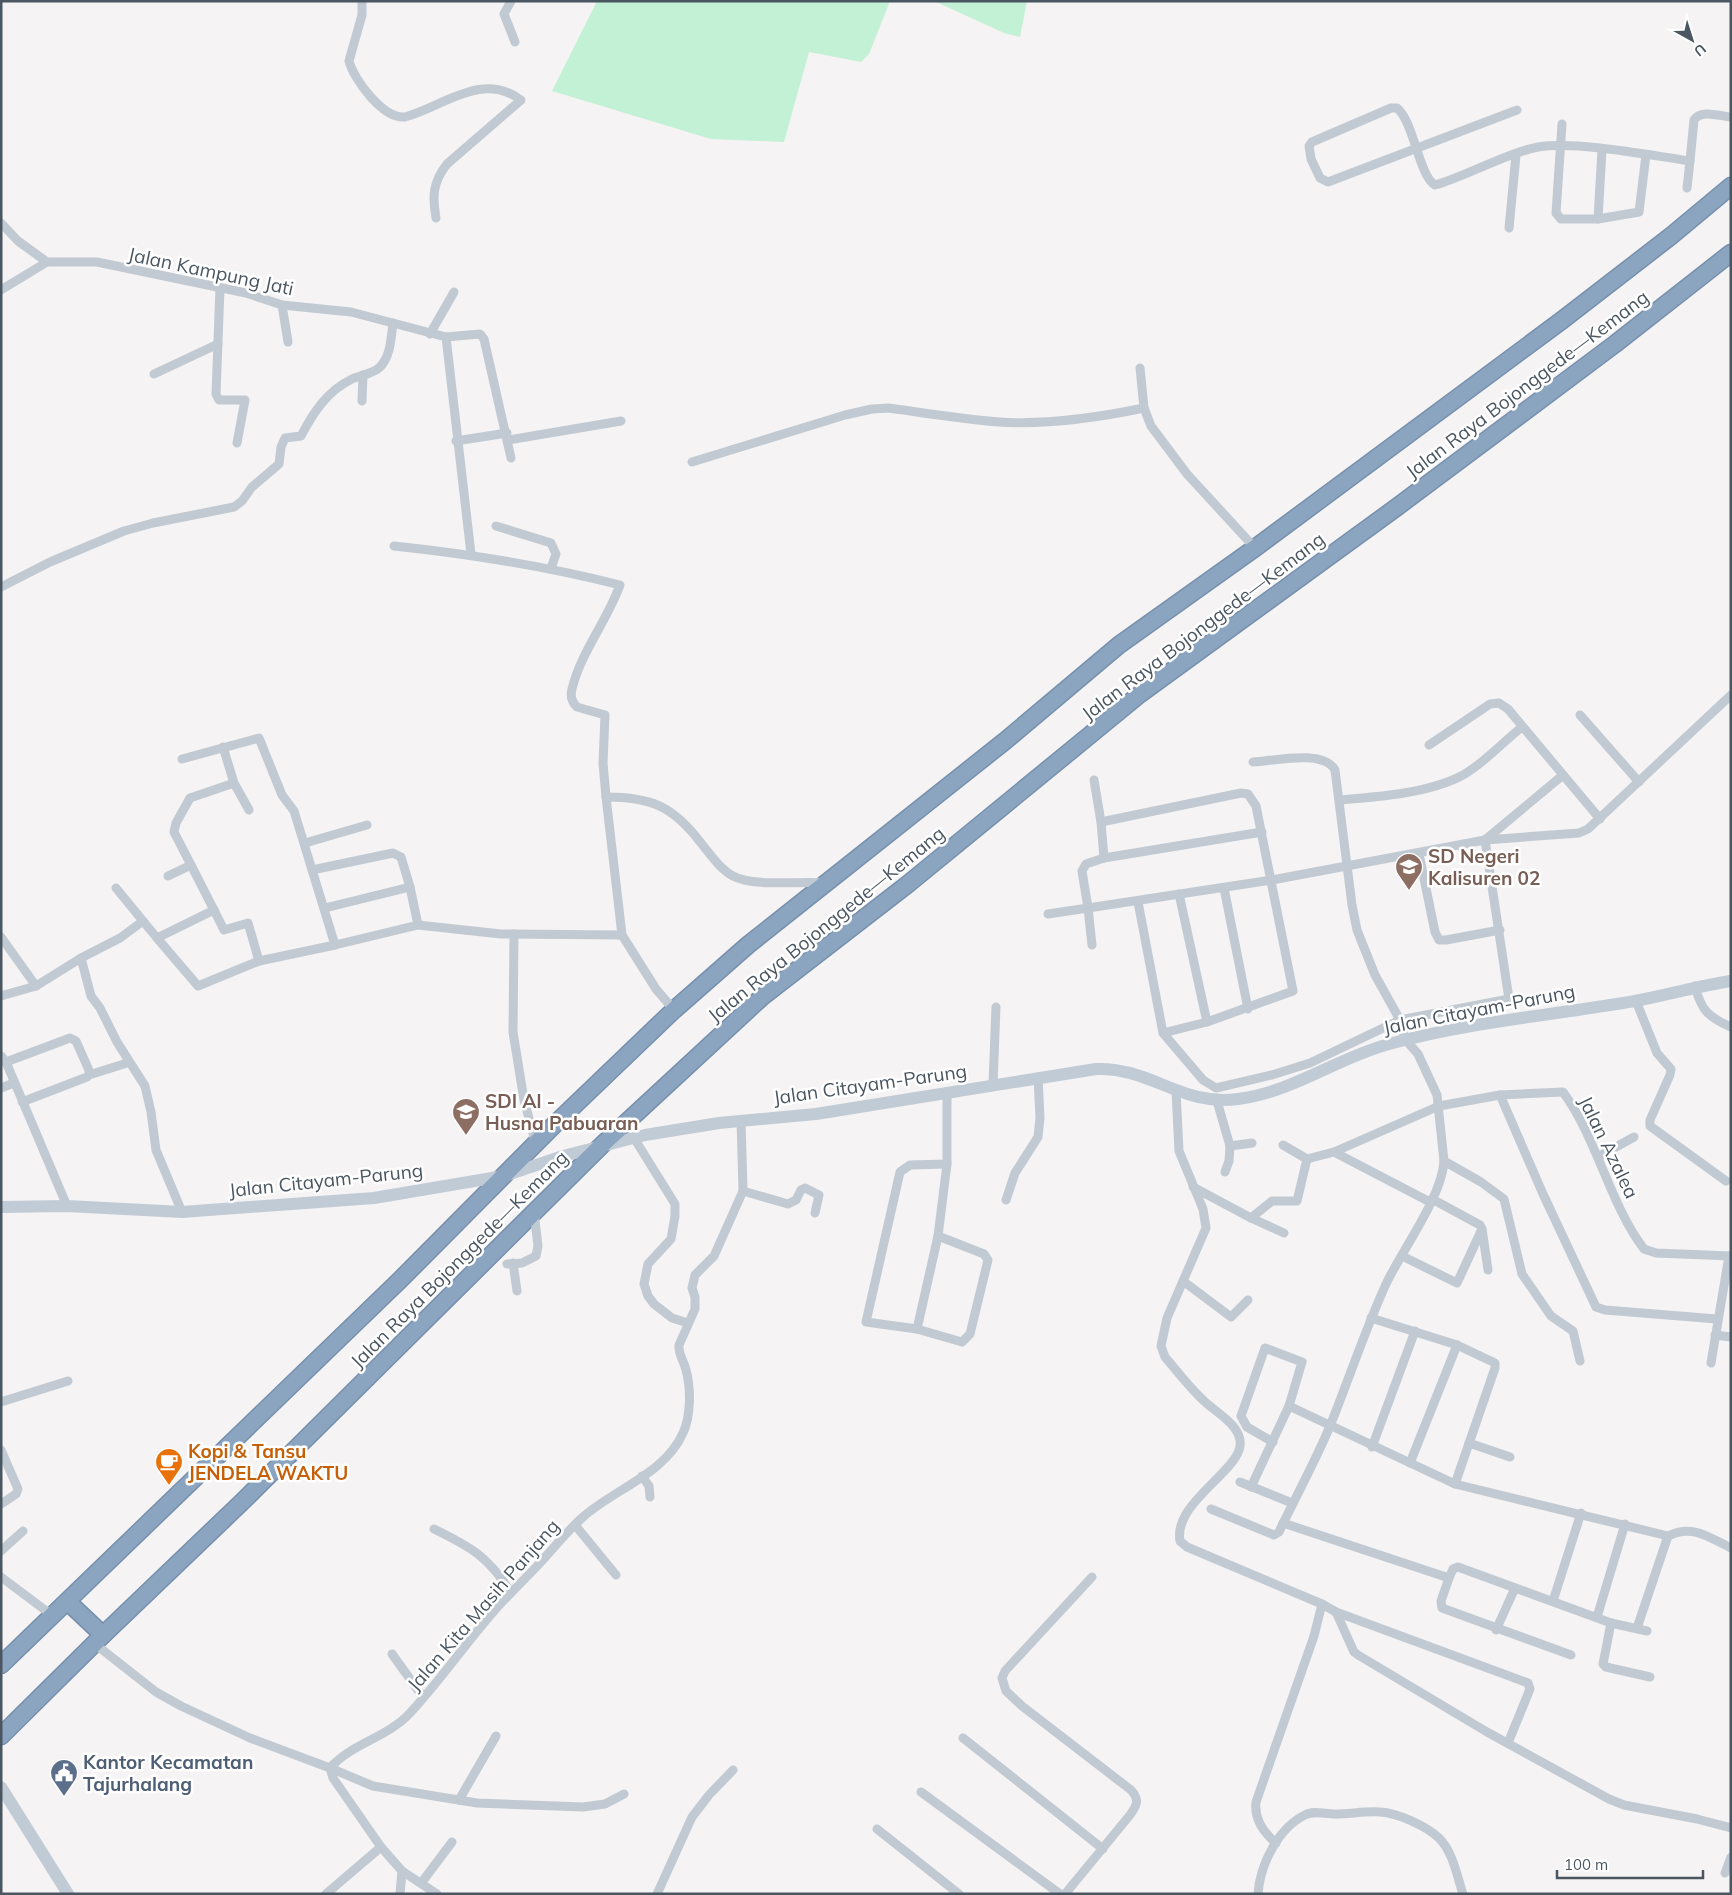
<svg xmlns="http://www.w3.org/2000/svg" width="1732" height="1895" font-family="Mulish,sans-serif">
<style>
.green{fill:#c3f1d5}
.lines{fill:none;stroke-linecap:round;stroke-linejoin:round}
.highway-casing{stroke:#7690ad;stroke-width:19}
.street{stroke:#c1cad2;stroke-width:9}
.secondary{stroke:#c1cbd6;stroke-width:12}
.highway{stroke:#8ba5c1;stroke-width:16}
.labels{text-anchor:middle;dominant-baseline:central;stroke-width:5;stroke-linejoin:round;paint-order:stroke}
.street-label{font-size:19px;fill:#4a5661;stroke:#fff}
.education-label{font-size:19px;font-weight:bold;fill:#785e54;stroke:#fff;text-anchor:start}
.food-label{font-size:19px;font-weight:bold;fill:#c56008;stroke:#fff;text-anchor:start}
.service-label{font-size:19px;font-weight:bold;fill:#4e5e75;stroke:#fff;text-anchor:start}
</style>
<rect width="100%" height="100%" fill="#f5f3f3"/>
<g class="green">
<polygon points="597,1 890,1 869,54 861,62 809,52 784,142 711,139 552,91"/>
<polygon points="934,1 1027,1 1020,37 1004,33"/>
</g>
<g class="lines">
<defs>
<g id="highway">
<polyline points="68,1602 103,1635"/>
<polyline points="1,1665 401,1279 557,1122 674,1010 748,945 1005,741 1119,645 1255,548 1561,321 1671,236 1731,186"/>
<polyline points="1,1736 103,1635 242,1502 603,1144 762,997 908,884 1140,694 1397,507 1615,344 1731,253"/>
</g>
</defs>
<use href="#highway" class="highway-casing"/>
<g class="street">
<path d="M362 1V15L349 61C354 80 383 119 405 117 444 106 482 71 521 100L447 164C433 182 432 196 436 218"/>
<polyline points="511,1 504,14 515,42"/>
<path d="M1517 110 1328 182 1320 178 1311 159 1309 146 1312 142 1391 108H1397C1414 122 1419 176 1435 185 1467 176 1506 153 1538 147 1578 141 1648 155 1690 161L1694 120C1701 109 1719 116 1731 117"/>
<polyline points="1562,124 1556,213 1561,219 1598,219 1639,212 1646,155"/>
<polyline points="1687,188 1690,161"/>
<polyline points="1598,219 1602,150"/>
<polyline points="1,223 18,241 47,262 97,262 246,293 282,305 351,312 446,337 480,334 484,339 511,458"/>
<polyline points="1509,228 1516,155"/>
<polyline points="220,288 216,394 219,400 245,400 237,443"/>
<polyline points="1,290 47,262"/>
<polyline points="282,305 288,342"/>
<polyline points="430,334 454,292"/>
<polyline points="446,337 471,554"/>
<polyline points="1140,368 1144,408 1151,426 1187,474 1255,548"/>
<polyline points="154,374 218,344"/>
<polyline points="362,401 363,375"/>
<polyline points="508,440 621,421"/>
<polyline points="456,441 507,433"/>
<path d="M692 462 845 415 872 409 889 408C925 413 962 419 999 422 1047 425 1096 418 1144 408"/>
<polyline points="496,526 551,543 556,554 551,568"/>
<path d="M394 546C470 554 545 566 620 585 607 621 581 652 572 689 570 696 572 702 577 707L605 715 603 763 606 797 622 935 656 989 674 1010"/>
<path d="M1 587 50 562 124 531 153 523 234 507 242 501 252 487 279 464 281 447 285 438 301 436C313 413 327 391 352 379 361 375 373 374 380 367 391 356 391 337 393 323"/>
<polyline points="1580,715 1639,782"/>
<polyline points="1429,745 1490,704 1499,703 1508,709 1600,819"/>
<polyline points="223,747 234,783 249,810"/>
<polyline points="1094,780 1101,822"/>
<path d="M606 797C651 797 673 806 701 843 710 854 720 869 733 876 754 887 798 881 824 883"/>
<path d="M1340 800C1378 797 1430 793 1463 775 1483 764 1504 741 1522 727"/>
<polyline points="1485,840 1579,833 1588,829 1731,695"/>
<polyline points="1485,840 1563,775"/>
<polyline points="305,843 367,825"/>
<polyline points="1419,854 1435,932 1439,940 1446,940 1500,930"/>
<polyline points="1104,858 1101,822 1241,793 1248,794 1256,806 1293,991 1207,1022 1163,1033 1138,902"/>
<polyline points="191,865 174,832 176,823 190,798 234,783"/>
<polyline points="312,870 393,853 401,857 410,887 418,925 335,945"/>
<polyline points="116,888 143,921"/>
<polyline points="1224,888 1248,1009"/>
<polyline points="1179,894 1207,1022"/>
<polyline points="325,908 410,887"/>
<polyline points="214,910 224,930 248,923 259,961"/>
<polyline points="1048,914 1088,908 1092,945"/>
<polyline points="418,925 501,934 622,935"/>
<polyline points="514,934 513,1032 524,1100 536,1144"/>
<polyline points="1,937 36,986"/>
<polyline points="157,938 198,986 259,961 335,945 294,811 282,795 259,738 182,759"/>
<polyline points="81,958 91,996 100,1008 117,1042 145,1086 151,1112 156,1150 182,1212"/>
<path d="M1695 986C1701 1010 1708 1017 1731 1027"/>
<polyline points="1,996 36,986 81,958 120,938 143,921 157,938 214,910 191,865 168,876"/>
<polyline points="1636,1001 1657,1053 1671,1069 1670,1075 1650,1120 1650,1126 1726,1181"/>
<polyline points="1163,1033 1203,1080 1216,1088 1272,1075 1310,1063 1400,1020 1509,999 1485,840 1272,880 1088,908 1082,871 1086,864 1104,858 1262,832"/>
<polyline points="1,1056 6,1062 67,1206"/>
<polyline points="6,1062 70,1038 76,1041 88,1068 90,1073 87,1077 22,1102"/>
<polyline points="89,1075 127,1063"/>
<polyline points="993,1084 996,1007"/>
<polyline points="1,1088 14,1083"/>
<path d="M1176 1091 1179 1151 1203 1209 1206 1228 1167 1318 1161 1346 1165 1357C1177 1371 1189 1387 1203 1400 1215 1412 1243 1426 1240 1446 1237 1472 1173 1504 1180 1541L1187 1547 1322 1604 1314 1636 1256 1802C1254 1819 1263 1832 1276 1843"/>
<polyline points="1500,1095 1543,1194 1596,1307 1605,1310 1717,1319"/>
<polyline points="1217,1101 1230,1146 1252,1143"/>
<polyline points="634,1138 675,1204 675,1216 671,1239 648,1264 644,1284 648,1296 654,1304 672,1318 688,1323"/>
<path d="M1283 1145 1307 1159 1334 1152 1439 1106 1500 1095 1563 1092C1597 1138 1610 1205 1644 1249L1656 1253 1731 1256"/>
<polyline points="1334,1152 1430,1202"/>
<polyline points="1598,1157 1634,1137"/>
<polyline points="1444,1161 1481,1182 1504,1199 1522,1274 1551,1316 1573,1331 1580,1361"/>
<polyline points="1225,1172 1229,1161 1230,1146"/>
<polyline points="1193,1187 1251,1218 1272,1201 1297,1201 1307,1159"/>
<polyline points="743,1191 788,1204 796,1200 801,1190 805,1188 819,1195 815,1213"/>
<polyline points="1432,1199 1480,1225 1482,1229"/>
<polyline points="1006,1200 1015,1173 1038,1137 1040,1118 1038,1077"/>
<polyline points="1251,1218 1284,1233"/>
<polyline points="938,1236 984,1254 988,1260 970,1334 962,1342 917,1329 866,1322 900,1172 910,1165 947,1164"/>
<polyline points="1402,1256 1457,1283 1482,1229 1488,1270"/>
<polyline points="513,1263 517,1291"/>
<polyline points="507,1264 522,1263 536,1256 538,1246 534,1212"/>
<polyline points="1183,1281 1231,1317 1248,1300"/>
<polyline points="1371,1318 1457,1345 1495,1363 1495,1368 1455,1484"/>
<polyline points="917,1329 938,1236 947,1164 947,1093"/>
<polyline points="1715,1335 1731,1337"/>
<polyline points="1711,1363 1729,1256"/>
<polyline points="1,1402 68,1381"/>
<polyline points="1273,1442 1247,1427 1241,1416 1265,1348 1302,1362 1289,1406"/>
<polyline points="1469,1443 1510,1457"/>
<polyline points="1372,1447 1415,1331"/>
<polyline points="1,1450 18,1489 16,1494 1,1504"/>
<polyline points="1410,1463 1457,1345"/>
<polyline points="642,1476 649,1486 650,1497"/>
<polyline points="1240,1482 1292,1503"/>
<path d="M1251 1487 1289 1406 1455 1484 1668 1536C1693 1524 1708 1537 1731 1548"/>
<path d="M1211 1509 1274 1535 1279 1532C1296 1496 1315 1462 1330 1426 1349 1379 1365 1330 1386 1284 1402 1250 1442 1197 1444 1161L1437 1095 1418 1054 1405 1039 1400 1020 1375 975 1357 930 1352 905 1335 770C1323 749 1274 761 1253 762"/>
<polyline points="1283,1523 1449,1578 1453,1569 1458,1567 1611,1623 1647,1631"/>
<polyline points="575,1525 616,1575"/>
<path d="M434 1529C471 1547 489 1557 511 1593"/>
<polyline points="1,1551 23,1531"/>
<polyline points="1,1577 53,1616"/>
<polyline points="1449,1578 1441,1601 1442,1608 1571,1655"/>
<polyline points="1553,1601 1581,1513"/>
<polyline points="1322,1604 1336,1612 1528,1683 1530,1689 1508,1743"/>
<polyline points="1336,1612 1354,1652 1358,1655 1487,1732 1609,1799 1624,1805 1697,1819 1731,1828"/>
<polyline points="1597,1617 1625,1524"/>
<polyline points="1611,1623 1603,1664 1606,1667 1650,1677"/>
<polyline points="1637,1628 1668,1536"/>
<polyline points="1496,1630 1515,1588"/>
<polyline points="95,1644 156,1692 181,1706 250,1738 330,1768 333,1778 381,1847 402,1871 400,1894"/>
<polyline points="392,1654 423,1697"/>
<polyline points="963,1738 1103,1849"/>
<polyline points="921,1792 1060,1894"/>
<path d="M624 1794 605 1804 583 1807 477 1803 373 1786 330 1768C352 1743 387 1738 410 1713 440 1681 465 1644 494 1611 508 1595 524 1580 539 1564 553 1549 567 1531 583 1517 614 1489 665 1474 683 1433 691 1416 691 1388 686 1370 684 1361 678 1354 679 1345L695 1309V1297L692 1288 695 1275 714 1256 743 1191 741 1120"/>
<polyline points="459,1800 496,1736"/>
<polyline points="877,1829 959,1894"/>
<polyline points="402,1871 437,1894"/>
<polyline points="1725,1873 1731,1857"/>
<polyline points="422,1882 452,1842"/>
<polyline points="326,1894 381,1847"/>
<polyline points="657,1894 692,1817 709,1795 733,1770"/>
<path d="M1065 1894 1130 1815C1137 1805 1140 1800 1131 1790L1022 1706 1006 1691 1002 1678 1005 1671 1092 1577"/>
<path d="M1258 1894C1260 1865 1278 1828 1305 1815 1313 1810 1325 1814 1335 1814 1350 1814 1365 1811 1380 1812 1398 1813 1426 1826 1439 1838 1453 1852 1457 1876 1463 1894"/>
</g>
<g class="secondary">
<path d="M1 1207 67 1206 182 1212 374 1198 504 1176 563 1156 645 1135 719 1123 816 1114 1096 1069C1151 1067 1182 1107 1238 1099 1293 1092 1337 1058 1389 1044 1470 1022 1553 1015 1635 1001 1667 995 1698 986 1731 981"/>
<polyline points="1,1787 68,1894"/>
</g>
<use href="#highway" class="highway"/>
</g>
<defs>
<symbol id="school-pin" viewBox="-11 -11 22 30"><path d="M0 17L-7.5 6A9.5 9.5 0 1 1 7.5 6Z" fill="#8d6e63" stroke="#fff"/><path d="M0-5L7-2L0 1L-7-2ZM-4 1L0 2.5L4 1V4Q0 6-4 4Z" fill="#fff"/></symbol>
<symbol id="cafe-pin" viewBox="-11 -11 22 30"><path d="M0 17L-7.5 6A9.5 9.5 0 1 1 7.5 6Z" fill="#e8710a" stroke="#fff"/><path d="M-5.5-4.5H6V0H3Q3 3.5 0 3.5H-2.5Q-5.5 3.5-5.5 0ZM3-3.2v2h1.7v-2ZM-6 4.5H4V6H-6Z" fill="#fff"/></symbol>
<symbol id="civic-pin" viewBox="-11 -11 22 30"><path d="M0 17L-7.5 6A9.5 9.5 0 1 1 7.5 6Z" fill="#5c6f8a" stroke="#fff"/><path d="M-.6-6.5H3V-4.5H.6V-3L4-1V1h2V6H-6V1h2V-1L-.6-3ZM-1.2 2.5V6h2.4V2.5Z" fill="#fff"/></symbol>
</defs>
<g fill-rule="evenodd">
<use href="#school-pin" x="1393" y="851" width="32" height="43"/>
<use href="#school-pin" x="450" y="1096" width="32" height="43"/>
<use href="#cafe-pin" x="153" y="1446" width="32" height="43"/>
<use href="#civic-pin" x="48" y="1757" width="32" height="43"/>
</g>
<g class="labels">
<g class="street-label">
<text transform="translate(211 271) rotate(12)">Jalan Kampung Jati</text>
<text transform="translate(1527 384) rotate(-37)">Jalan Raya Bojonggede—Kemang</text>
<text transform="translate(1203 626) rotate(-37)">Jalan Raya Bojonggede—Kemang</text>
<text transform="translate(826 924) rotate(-39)">Jalan Raya Bojonggede—Kemang</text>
<text transform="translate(1479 1009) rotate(-11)">Jalan Citayam-Parung</text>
<text transform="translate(870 1084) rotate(-8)">Jalan Citayam-Parung</text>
<text transform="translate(1609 1147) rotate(64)">Jalan Azalea</text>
<text transform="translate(326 1180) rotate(-6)">Jalan Citayam-Parung</text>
<text transform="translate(459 1259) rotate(-45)">Jalan Raya Bojonggede—Kemang</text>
<text transform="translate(483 1605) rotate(-49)">Jalan Kita Masih Panjang</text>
</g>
<g class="education-label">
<text x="1428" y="856">SD Negeri<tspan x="1428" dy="22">Kalisuren 02</tspan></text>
<text x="485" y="1101">SDI Al -<tspan x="485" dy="22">Husna Pabuaran</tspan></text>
</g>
<g class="food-label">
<text x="188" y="1451">Kopi &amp; Tansu<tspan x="188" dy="22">JENDELA WAKTU</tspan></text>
</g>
<g class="service-label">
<text x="83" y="1762">Kantor Kecamatan<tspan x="83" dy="22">Tajurhalang</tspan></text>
</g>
</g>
<rect width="1732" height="1895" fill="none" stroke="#4a5661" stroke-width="5"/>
<g transform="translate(1692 40) rotate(141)" stroke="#ffffff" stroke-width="4" paint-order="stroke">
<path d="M0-4L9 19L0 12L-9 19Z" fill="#4a5661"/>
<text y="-8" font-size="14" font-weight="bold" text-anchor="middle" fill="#4a5661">U</text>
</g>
<path d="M1557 1870v8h146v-8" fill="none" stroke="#4a5661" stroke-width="2.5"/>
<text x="1564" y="1870" font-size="15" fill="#4a5661" stroke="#ffffff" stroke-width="4" paint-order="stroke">100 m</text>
</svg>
